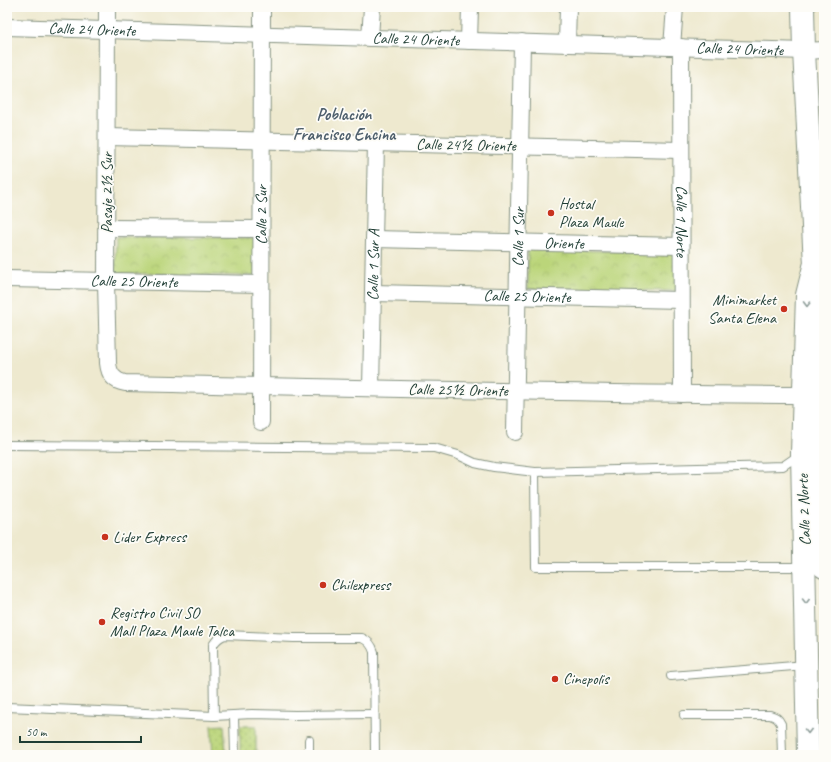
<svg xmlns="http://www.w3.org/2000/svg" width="831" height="762" font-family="Caveat,sans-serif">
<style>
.grass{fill:url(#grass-dots);stroke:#6d8957}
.park{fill:url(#park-crowns);stroke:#6d8957}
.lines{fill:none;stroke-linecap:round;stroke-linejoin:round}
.service-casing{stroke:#869382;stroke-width:10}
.minor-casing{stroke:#869382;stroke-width:18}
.secondary-casing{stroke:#869382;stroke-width:24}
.service{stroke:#fff;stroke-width:8}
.minor{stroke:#fff;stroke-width:16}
.secondary{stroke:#fff;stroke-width:22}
.oneway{stroke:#8f9e9a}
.poi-dot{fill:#c8321e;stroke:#fdfcf7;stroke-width:1.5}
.labels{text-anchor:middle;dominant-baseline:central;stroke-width:3.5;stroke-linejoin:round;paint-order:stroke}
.street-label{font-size:16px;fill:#1f3d34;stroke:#fdfcf7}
.poi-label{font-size:16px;fill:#1f3d34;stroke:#fdfcf7;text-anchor:start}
.neighbourhood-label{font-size:17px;font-weight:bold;fill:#4f606d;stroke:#fdfcf7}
</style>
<defs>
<pattern id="grass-dots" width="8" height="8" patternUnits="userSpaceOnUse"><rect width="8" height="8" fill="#bbd57a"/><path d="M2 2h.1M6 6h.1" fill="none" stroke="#a0b86a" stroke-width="1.8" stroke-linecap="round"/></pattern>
<pattern id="park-crowns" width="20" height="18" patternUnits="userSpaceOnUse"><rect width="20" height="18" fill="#bbd57a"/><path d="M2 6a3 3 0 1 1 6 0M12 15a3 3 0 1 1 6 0" fill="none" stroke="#a0b86a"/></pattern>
</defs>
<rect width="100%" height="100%" fill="#fdfcf7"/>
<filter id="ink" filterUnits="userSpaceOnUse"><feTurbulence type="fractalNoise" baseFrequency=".025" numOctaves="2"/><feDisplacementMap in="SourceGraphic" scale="8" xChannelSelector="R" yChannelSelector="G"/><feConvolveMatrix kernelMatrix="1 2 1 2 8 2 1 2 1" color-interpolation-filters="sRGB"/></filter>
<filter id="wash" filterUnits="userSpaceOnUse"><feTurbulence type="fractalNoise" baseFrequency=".012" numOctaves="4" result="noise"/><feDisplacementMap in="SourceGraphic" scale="16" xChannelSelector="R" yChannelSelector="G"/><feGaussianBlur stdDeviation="0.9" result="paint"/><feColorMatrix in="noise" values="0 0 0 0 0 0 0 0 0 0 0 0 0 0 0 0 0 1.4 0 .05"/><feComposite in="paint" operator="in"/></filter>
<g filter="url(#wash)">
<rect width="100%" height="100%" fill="#eee9cf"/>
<g class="grass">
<polygon points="224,725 226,755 213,755 211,726"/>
<rect x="240" y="726" width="16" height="29"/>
</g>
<g class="park">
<polygon points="116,237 255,238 255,276 115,273"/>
<polygon points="528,249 678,253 678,291 528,289"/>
</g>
</g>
<g filter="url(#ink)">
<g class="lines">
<defs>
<g id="service">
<polyline points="7,445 434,448 458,455 475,463 494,467 535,472"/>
<polyline points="799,455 783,466 535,472 536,567 803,567"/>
<polyline points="671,676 806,665"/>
<polyline points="7,707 214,716 252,714 295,715 374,714"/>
<path d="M684 715H770C776 717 778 718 781 724L782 755"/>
<path d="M214 716 213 645C216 640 219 637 225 635L294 638H362C369 641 372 645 374 652L375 755"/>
<polyline points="234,716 235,755"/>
<polyline points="309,740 309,755"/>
</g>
<g id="minor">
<path d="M107 7 106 282 108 363C109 374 114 381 125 383 352 388 578 394 805 395"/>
<path id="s1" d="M7 27 804 51 824 50"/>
<polyline points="370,38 372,7"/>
<polyline points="469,41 470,7"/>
<polyline points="567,43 568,7"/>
<polyline points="672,47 675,7"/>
<path id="s2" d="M681 47 682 394"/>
<polyline points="107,137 681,150"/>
<polyline points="107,228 261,229"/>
<path id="s3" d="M374 239 681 246"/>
<path id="s4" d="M7 279 261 284"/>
<path id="s5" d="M373 293 681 300"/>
<path id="s6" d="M371 388 376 143"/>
<path id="s7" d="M261 422 262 7"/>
<path id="s8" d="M515 432 522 42"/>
</g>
<g id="secondary">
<polyline points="803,7 804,51 815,265 824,295 821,448 824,567"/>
<polyline points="808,755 802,453 807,295 814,267"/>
</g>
</defs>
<use href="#service" class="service-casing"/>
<use href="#minor" class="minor-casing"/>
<use href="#secondary" class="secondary-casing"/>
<use href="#service" class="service"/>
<use href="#minor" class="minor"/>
<use href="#secondary" class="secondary"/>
</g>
<defs><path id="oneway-chevron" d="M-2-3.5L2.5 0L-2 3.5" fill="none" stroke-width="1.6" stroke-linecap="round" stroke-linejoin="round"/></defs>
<g class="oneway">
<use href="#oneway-chevron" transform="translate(807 304) rotate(91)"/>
<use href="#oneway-chevron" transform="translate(806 601) rotate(89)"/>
<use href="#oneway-chevron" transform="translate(808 731) rotate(89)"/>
</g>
</g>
<g class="poi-dot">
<circle cx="551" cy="213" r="4"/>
<circle cx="784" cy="309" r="4"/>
<circle cx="105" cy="537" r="4"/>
<circle cx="323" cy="585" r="4"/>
<circle cx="102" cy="622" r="4"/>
<circle cx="555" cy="679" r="4"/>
</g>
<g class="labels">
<g class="street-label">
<text stroke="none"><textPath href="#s1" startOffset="85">Calle 24 Oriente</textPath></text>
<text stroke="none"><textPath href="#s1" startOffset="409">Calle 24 Oriente</textPath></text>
<text stroke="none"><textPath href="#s1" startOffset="733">Calle 24 Oriente</textPath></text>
<text transform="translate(466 145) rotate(1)">Calle 24½ Oriente</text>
<text transform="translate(107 193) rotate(-90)">Pasaje 2½ Sur</text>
<text stroke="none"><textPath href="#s7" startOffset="207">Calle 2 Sur</textPath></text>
<text stroke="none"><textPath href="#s2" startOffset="174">Calle 1 Norte</textPath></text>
<text stroke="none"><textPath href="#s8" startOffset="195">Calle 1 Sur</textPath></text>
<text stroke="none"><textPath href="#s3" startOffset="190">Oriente</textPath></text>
<text stroke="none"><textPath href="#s6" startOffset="123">Calle 1 Sur A</textPath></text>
<text stroke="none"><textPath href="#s4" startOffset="127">Calle 25 Oriente</textPath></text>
<text stroke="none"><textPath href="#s5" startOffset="154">Calle 25 Oriente</textPath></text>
<text transform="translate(458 390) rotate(1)">Calle 25½ Oriente</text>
<text transform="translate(804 510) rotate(-92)">Calle 2 Norte</text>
</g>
<g class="poi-label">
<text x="559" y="204">Hostal<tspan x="559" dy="18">Plaza Maule</tspan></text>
<text x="776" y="300" text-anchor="end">Minimarket<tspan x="776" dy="18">Santa Elena</tspan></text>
<text x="113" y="537">Lider Express</text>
<text x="331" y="585">Chilexpress</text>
<text x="110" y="613">Registro Civil SO<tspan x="110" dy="18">Mall Plaza Maule Talca</tspan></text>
<text x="563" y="679">Cinepolis</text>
</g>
<g class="neighbourhood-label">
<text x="344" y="114">Población<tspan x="344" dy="20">Francisco Encina</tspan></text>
</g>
</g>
<rect width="831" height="762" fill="none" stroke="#fdfcf7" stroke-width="24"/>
<path d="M20 736v6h121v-6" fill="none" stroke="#1f3d34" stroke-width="2"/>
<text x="26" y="736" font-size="12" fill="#1f3d34" stroke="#fdfcf7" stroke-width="3" paint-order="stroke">50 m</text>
</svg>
